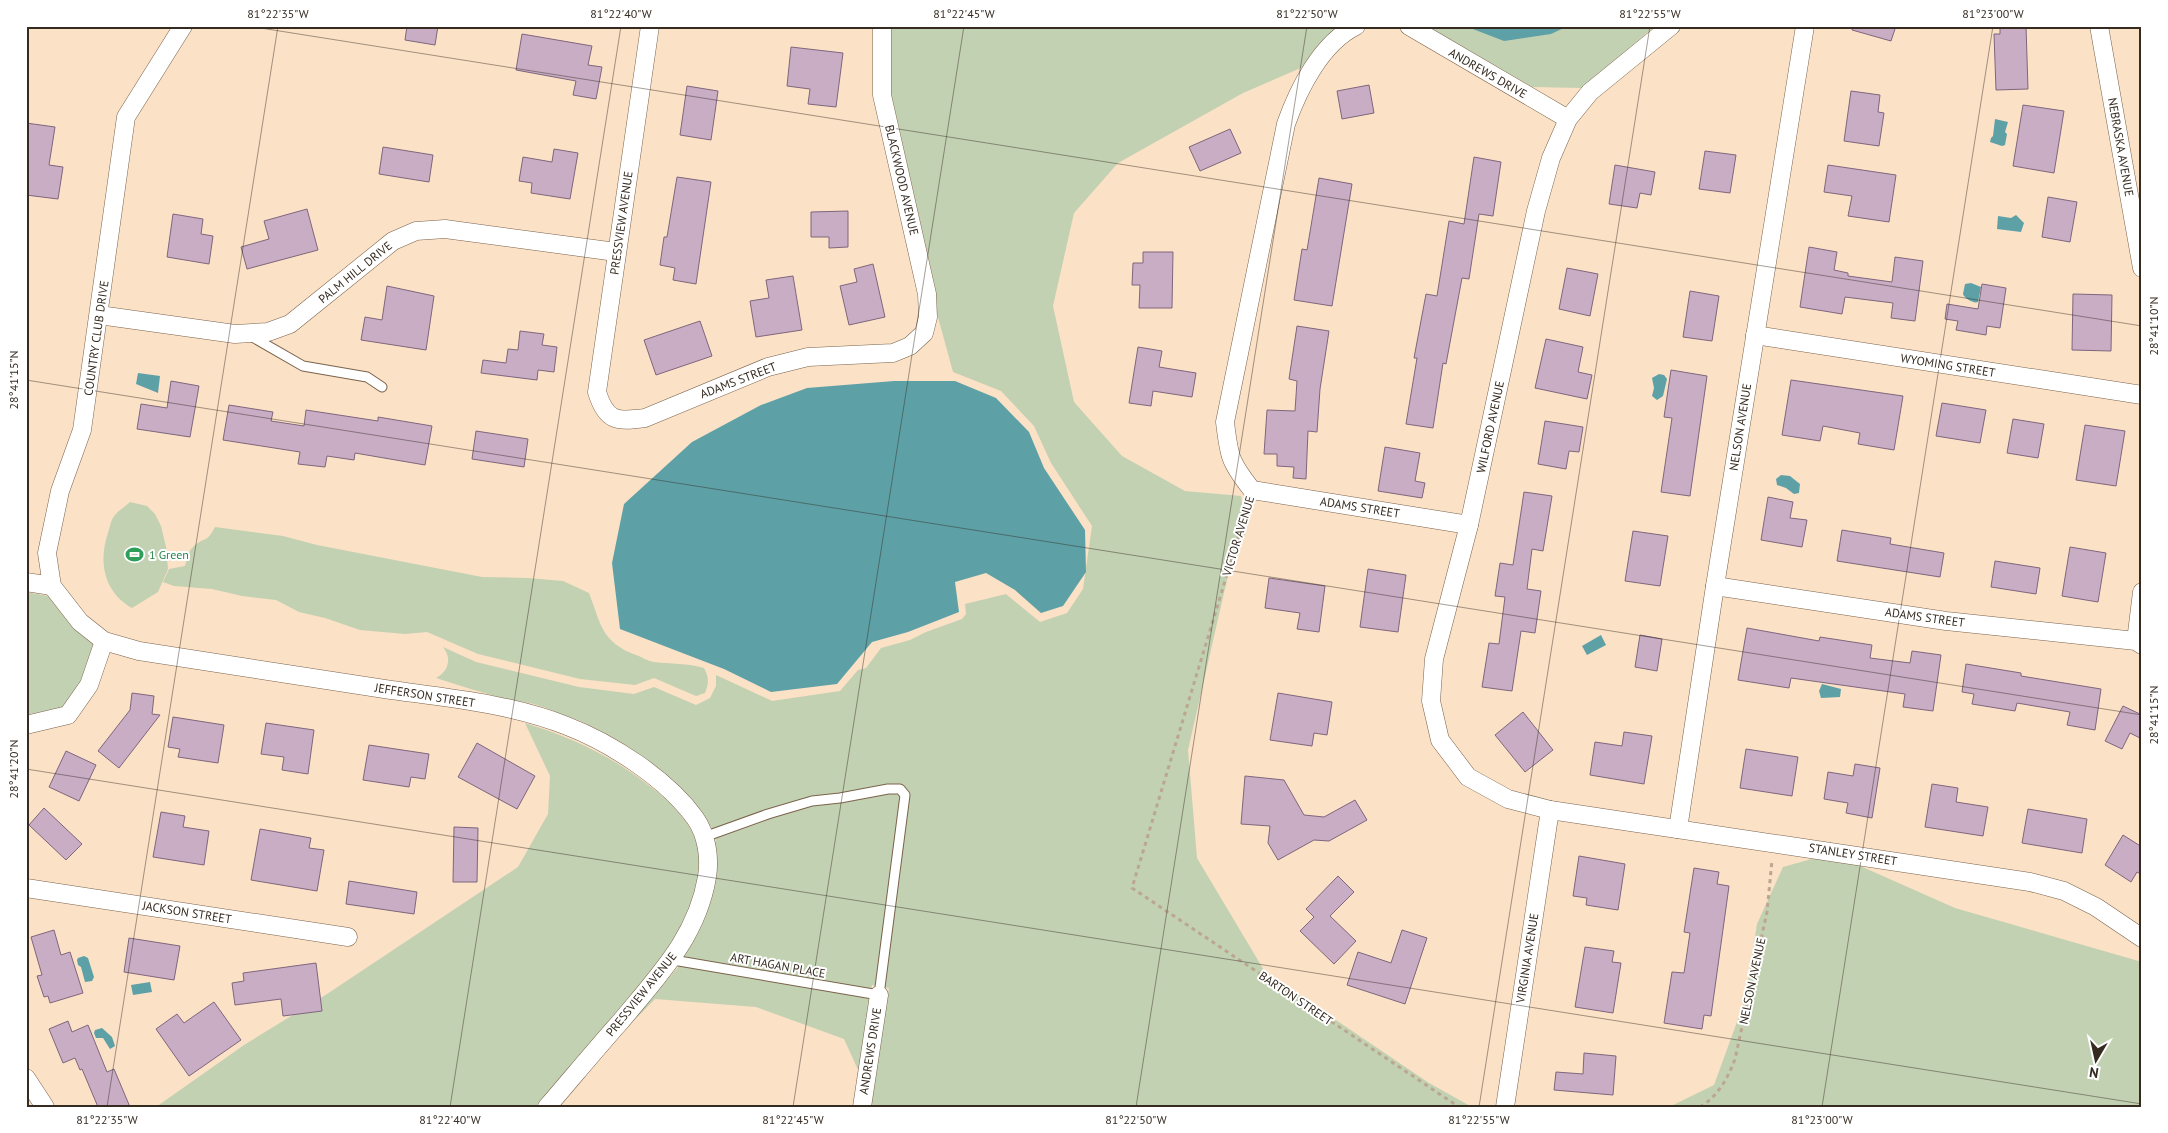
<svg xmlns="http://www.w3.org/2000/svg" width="2168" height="1133" font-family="'PT Sans',sans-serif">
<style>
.green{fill:#c2d1b2}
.water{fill:#5da1a7}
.building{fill:#c8adc5;stroke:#7f667c}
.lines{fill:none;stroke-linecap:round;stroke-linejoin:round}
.service-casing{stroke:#7a634c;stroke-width:11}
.minor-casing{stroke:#7a634c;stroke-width:19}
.path{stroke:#bba691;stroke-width:3;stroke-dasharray:4 4;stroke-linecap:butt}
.service{stroke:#fff;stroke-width:9}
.minor{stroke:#fff;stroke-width:18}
.ticks{fill:none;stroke:#352b21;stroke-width:1;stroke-opacity:0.45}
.labels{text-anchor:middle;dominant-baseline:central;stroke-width:4;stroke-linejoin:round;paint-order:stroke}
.street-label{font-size:12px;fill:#352b21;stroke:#fff}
.leisure-label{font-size:12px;fill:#27864d;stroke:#fff;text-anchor:start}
.neatline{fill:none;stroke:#352b21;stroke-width:2}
.ticks-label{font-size:12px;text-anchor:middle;fill:#352b21}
</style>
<rect width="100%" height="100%" fill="#fbe1c6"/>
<g class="green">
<path d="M891 26H1340L1325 39 1303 67 1243 93 1118 163 1074 213 1053 306 1074 402 1122 456 1185 491 1241 496 1246 532 1229 571 1188 750 1197 858 1265 972 1429 1083 1472 1107H870L889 988 872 985 859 1072 844 1039 756 1007 655 999 618 1037 679 966 705 916 715 879 717 858 714 842 716 841 711 826H709C687 781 614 732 567 716 553 711 538 704 524 702 517 701 509 700 502 698 480 692 458 685 436 678 449 671 452 658 443 647L476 662 579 687 634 694 654 687 696 705 710 698 716 686V675L772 701 840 691 858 670 866 668 881 648 910 640 926 632 962 619 966 614 965 604 1006 594 1040 622 1067 613 1083 589 1092 526 1051 463 1034 426 1001 391 953 372 936 310V291L891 93Z"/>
<polygon points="1427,26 1655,26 1582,88 1532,87"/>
<path d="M130 502 147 506 155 514 161 526 166 547 168 569 158 592 132 608C104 592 98 562 108 533 110 527 111 519 115 515 119 510 126 506 130 502Z"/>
<path d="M215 527 283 536 317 545 482 577 528 578 563 581 589 593C601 624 601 642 636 655 642 657 647 661 654 662 670 664 688 663 704 668 709 677 709 683 705 693L696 696 654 678 635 685 580 679 478 654 427 632 405 634 360 630 325 618 299 612 276 600 242 596 212 589 174 586 163 582 169 569 185 566C187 559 188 551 194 546 204 537 207 543 215 527Z"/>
<polygon points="26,592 48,596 74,629 94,645 81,680 63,707 26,715"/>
<path d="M525 723C571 737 614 757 652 788 675 805 697 828 700 858 702 888 682 929 666 954 655 971 638 987 624 1003 595 1037 565 1072 535 1107H156L244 1045 327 994 518 867 548 814 550 776Z"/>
<polygon points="1815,858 1858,865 1955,908 2142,962 2142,1107 1669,1107 1714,1085 1745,1000 1757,924 1783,867"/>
</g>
<g class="water">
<polygon points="1465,26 1568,26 1551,34 1504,41"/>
<polygon points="1995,119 2008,122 2005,132 2007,134 2005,145 2002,146 1990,142 1991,138 1993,136"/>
<polygon points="2016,215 2024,223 2021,232 1997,229 1998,216 2011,218"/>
<path d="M1971 283 1981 287 1978 302C1974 304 1964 298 1963 294L1965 284Z"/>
<polygon points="138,373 160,376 158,393 136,384"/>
<polygon points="1659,374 1664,375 1667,379 1663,396 1657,400 1652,396 1654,388 1652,378"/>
<polygon points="894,381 955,381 996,398 1029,432 1044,468 1085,530 1086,572 1063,606 1041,613 1015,590 986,573 955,582 959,612 908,632 872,642 837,684 771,692 724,669 620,629 612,563 624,504 692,442 761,405 807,388"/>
<polygon points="1781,475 1790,476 1800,484 1799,493 1794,494 1786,488 1777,485 1776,479"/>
<polygon points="1601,635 1606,645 1587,655 1582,646"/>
<polygon points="1822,684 1841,689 1840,697 1821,698 1819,691"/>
<polygon points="84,956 88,958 94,977 92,981 85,982 81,967 78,965 77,960 78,958"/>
<polygon points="150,982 152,992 133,995 131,985"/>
<polygon points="102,1028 112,1037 115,1046 110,1049 103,1038 96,1038 94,1033 95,1030"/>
</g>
<g class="building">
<polygon points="407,26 438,26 435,45 405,40"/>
<polygon points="1853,26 1896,26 1891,41 1852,30"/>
<polygon points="2000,26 2026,26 2028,89 1996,90 1994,34 2000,34"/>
<polygon points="522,34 592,46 588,65 602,67 596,99 573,95 576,81 516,70"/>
<polygon points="791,47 843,53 836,107 808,104 810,89 787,86"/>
<polygon points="1369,85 1374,113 1342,119 1337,91"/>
<polygon points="687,86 718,91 711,140 680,135"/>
<polygon points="1851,91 1880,95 1878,112 1884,113 1879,146 1844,141"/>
<polygon points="2023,105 2064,111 2054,173 2013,166"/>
<polygon points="26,123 55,127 49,165 63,167 58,199 26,195"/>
<polygon points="1230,129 1241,153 1200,171 1189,147"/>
<polygon points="383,147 433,155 429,182 379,174"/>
<polygon points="554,149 578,153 570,199 531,193 532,183 519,181 523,157 552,162"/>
<polygon points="1705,151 1736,155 1730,193 1699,189"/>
<polygon points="1474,157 1501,162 1493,216 1479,214 1469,279 1462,278 1446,364 1443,363 1433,428 1406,424 1417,358 1414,358 1426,294 1437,296 1449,221 1464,224"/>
<polygon points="1615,165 1655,172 1651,195 1640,193 1637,208 1609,204"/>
<polygon points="1828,165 1896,175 1889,222 1848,216 1852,196 1824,192"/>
<polygon points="677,177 711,182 696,284 673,280 675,268 660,265 664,237 667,237"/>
<polygon points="1319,178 1352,184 1332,306 1294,300 1302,249 1307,250"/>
<polygon points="2048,197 2077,202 2070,242 2042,237"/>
<polygon points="307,209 318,250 247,269 241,247 269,239 264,221"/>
<polygon points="848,211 848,247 829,248 829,237 811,237 811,212"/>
<polygon points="173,214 203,219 201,234 213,236 209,264 167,257"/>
<polygon points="1809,247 1837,252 1834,270 1848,273 1848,276 1892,282 1895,257 1923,261 1915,321 1891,318 1893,303 1845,297 1842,314 1800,307"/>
<polygon points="1143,252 1173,252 1172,308 1139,308 1140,285 1132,285 1133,263 1143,263"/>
<polygon points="873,264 885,317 849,325 840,286 857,282 854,269"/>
<polygon points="1567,268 1598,274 1590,316 1559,309"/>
<polygon points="793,276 802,330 756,337 750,301 769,298 766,280"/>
<polygon points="1982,284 2006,288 2000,328 1987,326 1986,335 1956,330 1958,321 1945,319 1947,304 1978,309"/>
<polygon points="387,286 434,296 426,350 361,340 365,317 382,320"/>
<polygon points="1690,291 1719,296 1712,341 1683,337"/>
<polygon points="2073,294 2112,295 2111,351 2072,350"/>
<polygon points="700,321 712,356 656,375 644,340"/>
<polygon points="1297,326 1329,331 1320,389 1317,432 1308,431 1306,479 1293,478 1294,467 1277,466 1277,454 1264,454 1267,410 1295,411 1297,381 1289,379"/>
<polygon points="520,331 544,334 542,345 557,347 554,372 538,370 537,380 481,373 483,360 506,363 508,349 518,350"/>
<polygon points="1546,339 1583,347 1578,372 1592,375 1587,399 1535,388"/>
<polygon points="1138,347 1162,351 1159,367 1196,373 1192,397 1153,391 1151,406 1129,403"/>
<polygon points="1671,370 1707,376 1690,496 1661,492 1672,418 1664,417"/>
<polygon points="1791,380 1903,396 1894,450 1858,444 1860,433 1823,426 1820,441 1782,435"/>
<polygon points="171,381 199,386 190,437 137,429 141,404 167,408"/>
<polygon points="1942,403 1986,410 1980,443 1936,436"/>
<polygon points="229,405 273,412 271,421 304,426 306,410 378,421 378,417 432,426 425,465 355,453 354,460 327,456 325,467 298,464 300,452 223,440"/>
<polygon points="2013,419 2044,424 2038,458 2007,453"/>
<polygon points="1545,421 1583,427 1579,452 1569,451 1566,469 1538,464"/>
<polygon points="2085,425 2125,431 2116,486 2076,480"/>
<polygon points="476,431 528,439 524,467 472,459"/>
<polygon points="1385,447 1420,453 1415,481 1425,483 1422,498 1378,491"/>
<polygon points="1524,492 1552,496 1543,551 1532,549 1527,589 1541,591 1535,633 1521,631 1512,691 1482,687 1489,643 1499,644 1505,597 1495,596 1500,563 1513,565"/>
<polygon points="1768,497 1793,502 1790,518 1807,520 1802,547 1761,540"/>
<polygon points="1842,530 1891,538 1890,544 1944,553 1940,577 1837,561"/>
<polygon points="1633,531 1668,536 1660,586 1625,581"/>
<polygon points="2070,547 2106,553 2098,602 2062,596"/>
<polygon points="1995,561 2040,568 2036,594 1991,587"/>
<polygon points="1368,569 1406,575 1398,632 1360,627"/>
<polygon points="1269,578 1325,586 1319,632 1297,629 1300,613 1265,608"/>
<polygon points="1747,628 1819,641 1820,637 1872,645 1870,658 1910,663 1912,651 1941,655 1933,711 1903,707 1905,694 1791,678 1789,688 1738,680"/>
<polygon points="1640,635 1662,639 1657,671 1635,667"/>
<polygon points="1966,664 2021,673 2021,676 2101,689 2095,730 2067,725 2070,712 2017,703 2015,711 1972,704 1974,694 1962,692"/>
<polygon points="132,693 154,696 152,714 160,715 119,768 98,751 130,710"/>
<polygon points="1278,693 1332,702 1327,735 1314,733 1312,746 1270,740"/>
<polygon points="2123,706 2142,715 2142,739 2130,733 2122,749 2105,741"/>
<polygon points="1523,712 1553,750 1525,772 1495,735"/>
<polygon points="173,717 224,725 218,763 178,757 180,749 168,747"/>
<polygon points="266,723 314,730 308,774 282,770 284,757 261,754"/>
<polygon points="1624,732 1652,736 1644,784 1590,775 1595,742 1622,746"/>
<polygon points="477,743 535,776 517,809 458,777"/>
<polygon points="369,745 429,754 425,779 411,777 409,787 363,780"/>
<polygon points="1746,749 1798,757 1792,796 1740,788"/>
<polygon points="66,751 96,765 79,801 49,787"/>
<polygon points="1855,764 1880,768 1872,818 1846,813 1848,803 1824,799 1828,772 1853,776"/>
<polygon points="1245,776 1284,780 1304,815 1324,817 1355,800 1367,820 1329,841 1314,840 1278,860 1268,843 1270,826 1241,824"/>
<polygon points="1932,784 1958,788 1956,802 1988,807 1983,836 1925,827"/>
<polygon points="44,808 82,844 66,860 29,825"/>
<polygon points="2028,809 2087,819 2082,853 2022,843"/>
<polygon points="161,812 185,816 183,827 209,831 204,865 153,857"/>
<polygon points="454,827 478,828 477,882 453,882"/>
<polygon points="260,829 311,838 309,848 324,850 317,891 251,880"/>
<polygon points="2123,835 2142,847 2142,875 2137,872 2131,882 2105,865"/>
<polygon points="1579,856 1625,864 1618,910 1586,905 1587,898 1573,896"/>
<polygon points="1694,868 1719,872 1717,884 1729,886 1711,1016 1704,1015 1702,1029 1664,1023 1672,972 1684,973 1690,933 1684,932"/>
<polygon points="1338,876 1354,892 1330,916 1356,941 1334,964 1300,931 1314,917 1306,909"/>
<polygon points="349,881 417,892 414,914 346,904"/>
<polygon points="54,930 61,955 70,952 83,993 50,1003 48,996 44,997 37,976 42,975 31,937"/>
<polygon points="1402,930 1427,938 1405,1004 1347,985 1358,952 1391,963"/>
<polygon points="129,938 180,946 174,980 124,972"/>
<polygon points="1585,947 1614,951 1612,962 1621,963 1613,1013 1575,1007"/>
<polygon points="316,963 322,1011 283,1016 281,999 235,1005 232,983 244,981 243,973"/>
<polygon points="214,1002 241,1040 189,1076 156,1029 177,1014 184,1023"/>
<polygon points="68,1021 72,1032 88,1025 107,1072 114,1069 130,1107 98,1107 82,1069 80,1070 75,1058 63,1063 49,1029"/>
<polygon points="1584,1053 1616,1056 1613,1095 1554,1090 1556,1072 1583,1074"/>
</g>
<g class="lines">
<defs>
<g id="service">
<polyline points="249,335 303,366 367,377 382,387"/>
<polyline points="673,960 879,995 905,795 900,789 888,789 840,798 812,801 768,814 704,837"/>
</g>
<g id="minor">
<path d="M183 26 126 117 82 430 60 491 47 553 52 586 80 622 104 641 139 651C223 664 307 677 391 690 449 698 512 704 567 726 611 743 667 779 695 818 707 835 710 858 707 877 697 937 658 976 621 1021 596 1049 572 1078 547 1107"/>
<path d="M650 26 597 392C606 421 616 422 645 418L768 367 808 357 893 353 910 346 924 333 928 317 927 294 882 95V26"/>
<path d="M1356 26C1321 43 1298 90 1286 124L1225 422C1229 457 1230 462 1252 490L1469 525"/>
<polyline points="1409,26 1568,119"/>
<polyline points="1671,26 1590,92 1568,119 1551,158 1536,211 1469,525 1434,659 1431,701 1440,740 1468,777 1508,799 1550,810 2030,882 2064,891 2096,907 2142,938"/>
<polyline points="2099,26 2142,268"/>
<polyline points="99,315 235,334 268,332 290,324 393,241 416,231 445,229 616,252"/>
<polyline points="1755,335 2142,395"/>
<polyline points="26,582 52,586"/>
<polyline points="1715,586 1946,621 2136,641 2142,645"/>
<polyline points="2136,641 2142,592"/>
<polyline points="26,725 68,715 89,685 104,641"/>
<polyline points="1678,829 1715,586 1805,26"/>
<polyline points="26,888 348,937"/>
<polyline points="26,1078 45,1107"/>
<polyline points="862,1107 879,995"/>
<polyline points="1505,1107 1550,810"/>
</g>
</defs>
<use href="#service" class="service-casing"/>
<use href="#minor" class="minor-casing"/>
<g class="path">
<polyline points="1248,505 1132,888 1459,1107"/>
<path d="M1700 1107C1718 1096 1728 1078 1735 1059L1767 912 1772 860"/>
</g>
<use href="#service" class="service"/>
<use href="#minor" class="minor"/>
</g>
<path class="ticks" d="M248 26 2142 326M26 380 2142 715M26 769 2142 1104M107 1107 278 26M450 1107 621 26M793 1107 964 26M1136 1107 1307 26M1479 1107 1650 26M1822 1107 1993 26"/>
<defs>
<symbol id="stadium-bare" viewBox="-9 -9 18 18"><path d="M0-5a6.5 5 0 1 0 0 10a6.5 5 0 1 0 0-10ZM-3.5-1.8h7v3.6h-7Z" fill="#2e9e5b" stroke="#fff" stroke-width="2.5" paint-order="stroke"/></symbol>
</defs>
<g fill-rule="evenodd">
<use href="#stadium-bare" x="122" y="542" width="25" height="25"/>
</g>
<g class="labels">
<g class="street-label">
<text transform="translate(1488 73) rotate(30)">ANDREWS DRIVE</text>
<text transform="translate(2121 147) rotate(80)">NEBRASKA AVENUE</text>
<text transform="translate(902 180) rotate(77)">BLACKWOOD AVENUE</text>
<text transform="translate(621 223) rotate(-82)">PRESSVIEW AVENUE</text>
<text transform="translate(355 272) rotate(-39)">PALM HILL DRIVE</text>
<text transform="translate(96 338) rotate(-82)">COUNTRY CLUB DRIVE</text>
<text transform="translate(1948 365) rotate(9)">WYOMING STREET</text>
<text transform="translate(738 380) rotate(-21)">ADAMS STREET</text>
<text transform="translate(1490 427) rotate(-78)">WILFORD AVENUE</text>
<text transform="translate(1740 427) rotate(-81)">NELSON AVENUE</text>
<text transform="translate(1360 507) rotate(9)">ADAMS STREET</text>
<text transform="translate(1238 536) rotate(-73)">VICTOR AVENUE</text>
<text transform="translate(1925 617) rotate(8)">ADAMS STREET</text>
<text transform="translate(425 695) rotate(9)">JEFFERSON STREET</text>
<text transform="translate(1853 854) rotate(9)">STANLEY STREET</text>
<text transform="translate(187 912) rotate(9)">JACKSON STREET</text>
<text transform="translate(1527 958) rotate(-81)">VIRGINIA AVENUE</text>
<text transform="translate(778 965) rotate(10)">ART HAGAN PLACE</text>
<text transform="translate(1752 981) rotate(-78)">NELSON AVENUE</text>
<text transform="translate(641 994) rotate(-51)">PRESSVIEW AVENUE</text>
<text transform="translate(1296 998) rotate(34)">BARTON STREET</text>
<text transform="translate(870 1051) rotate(-81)">ANDREWS DRIVE</text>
</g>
<g class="leisure-label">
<text x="149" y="554">1 Green</text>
</g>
</g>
<rect width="2168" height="1133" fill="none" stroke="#ffffff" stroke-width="55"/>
<g transform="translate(2096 1060) rotate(189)" stroke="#ffffff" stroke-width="4" paint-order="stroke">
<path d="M0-4L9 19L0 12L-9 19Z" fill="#352b21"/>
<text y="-8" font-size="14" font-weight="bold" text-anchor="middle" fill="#352b21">N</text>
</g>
<rect x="28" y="28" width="2112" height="1078" class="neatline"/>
<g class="ticks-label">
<text x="278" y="18">81°22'35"W</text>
<text x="621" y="18">81°22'40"W</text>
<text x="964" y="18">81°22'45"W</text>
<text x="1307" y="18">81°22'50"W</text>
<text x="1650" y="18">81°22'55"W</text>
<text x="1993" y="18">81°23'00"W</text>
<text transform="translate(2154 326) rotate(-90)" y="4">28°41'10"N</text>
<text transform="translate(14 380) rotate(-90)" y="4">28°41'15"N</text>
<text transform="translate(2154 715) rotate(-90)" y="4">28°41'15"N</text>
<text transform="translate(14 769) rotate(-90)" y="4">28°41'20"N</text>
<text x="107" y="1124">81°22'35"W</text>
<text x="450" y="1124">81°22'40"W</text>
<text x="793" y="1124">81°22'45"W</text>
<text x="1136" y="1124">81°22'50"W</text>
<text x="1479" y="1124">81°22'55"W</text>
<text x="1822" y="1124">81°23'00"W</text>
</g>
</svg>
